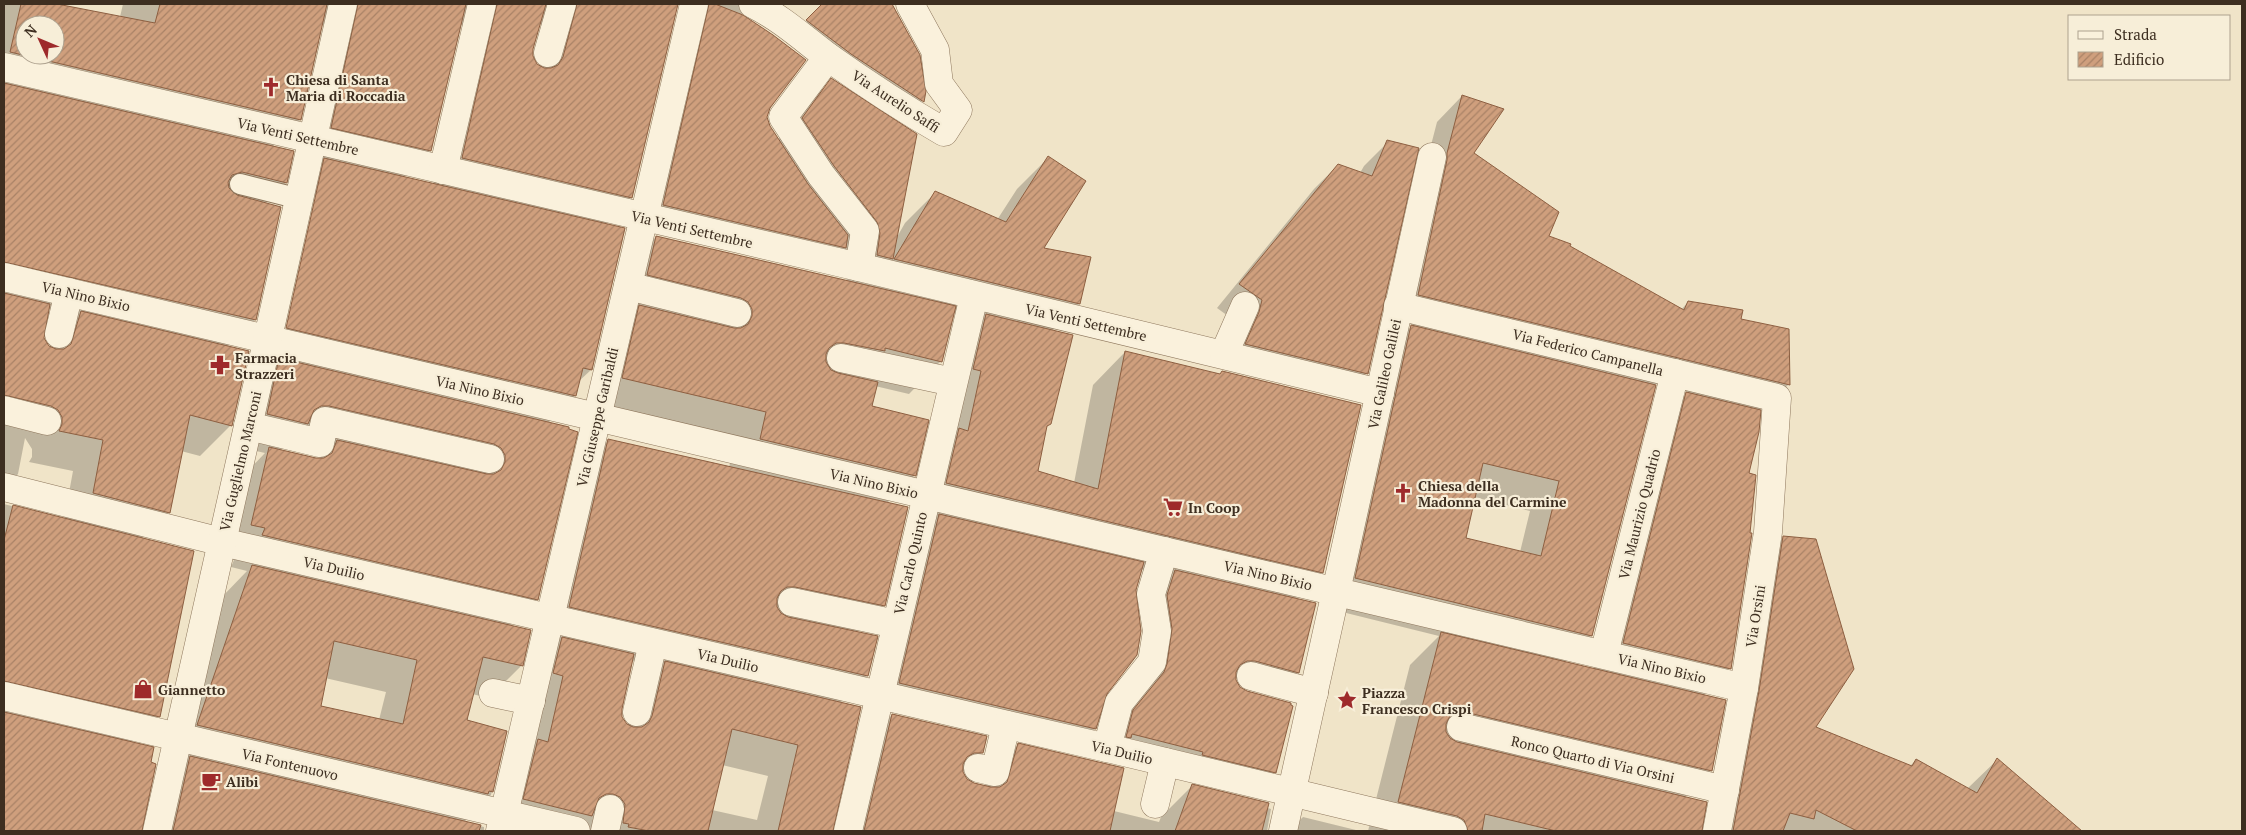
<svg xmlns="http://www.w3.org/2000/svg" width="2246" height="835" font-family="'PT Serif',serif">
<style>
.shadow{fill:#0003;fill-rule:evenodd}
.building{fill:url(#building-hatch);stroke:#8d5f41;fill-rule:evenodd}
.lines{fill:none;stroke-linecap:round;stroke-linejoin:round}
.lane-casing{stroke:#8d765c;stroke-width:22}
.street-casing{stroke:#8d765c;stroke-width:29}
.lane{stroke:#faf1dc;stroke-width:20}
.street{stroke:#faf1dc;stroke-width:28}
.labels{text-anchor:middle;dominant-baseline:central;stroke-width:4.5;stroke-linejoin:round;paint-order:stroke}
.poi-label{font-size:14px;font-weight:bold;fill:#3d2e20;stroke:#f7eed8;text-anchor:start}
.street-label{font-size:14px;fill:#3d2e20;stroke:#f7eed8}
</style>
<defs>
<pattern id="building-hatch" width="6" height="6" patternUnits="userSpaceOnUse" patternTransform="scale(1.25)"><rect width="6" height="6" fill="#cf9f7d"/><path d="M-1 1l2-2M0 6l6-6M5 7l2-2" fill="none" stroke="#a98266"/></pattern>
</defs>
<rect width="100%" height="100%" fill="#f0e4c8"/>
<g class="shadow">
<path d="M4 4H50L120 17 123 4H677L631 197 604 225 591 370 578 382 575 396 548 423 537 599 510 626 530 631 521 666 489 698 472 694 466 721 506 732 491 795 464 822 484 827V831H150L220 599 247 571 231 567 234 560 219 557 238 481 265 453 235 446 327 31 322 22 300 120 272 147 292 152 286 183 265 204 280 208 255 320 227 347 231 425 200 456 181 451 169 512 141 539 159 716 131 743 141 831H4V504L64 520 73 471 29 462 32 457V449L25 438 18 474 4 488ZM539 22 546 31V40L539 67 532 58V49ZM460 23 466 31 467 40 433 185 403 178 430 150ZM25 25H55V55H25ZM315 195H317L286 334 284 333ZM48 309 77 316 49 347 43 338ZM293 438 332 446 319 459 280 451ZM325 678 386 692 379 720 320 706Z"/>
<path d="M692 4H753L741 15 769 107 766 117 769 126 778 140 799 112 832 80 897 237 905 223 936 192 997 220 1017 189 1048 158 1042 248 1090 258 1079 304 1052 331 1050 423 1045 429 1036 472 1074 483 1093 385 1125 352 1322 572 1295 599 1298 672 1279 690 1235 678 1275 772 1257 790 1115 752V730L1146 691 1150 684 1149 614 1170 576 1141 569 1095 729 1074 749 879 704 983 319 953 312 941 361 909 394 875 386 870 407 927 421 914 476 887 503 884 605 856 633 867 676 840 703 832 831H591L587 827 583 831H493L576 472 609 440 729 467 735 445 591 410 624 269 656 237 846 282 849 266 640 228ZM632 661 660 667 634 694 627 726 621 717 620 709ZM722 765 768 776 757 820 712 810Z"/>
<polygon points="823,4 891,4 919,55 924,91 922,101 904,119 789,40"/>
<path d="M1462 96 1472 153 1547 237 1681 310 1688 302 1740 320 1788 330V385L1763 410 1759 409 1758 432 1747 474 1730 668 1703 696 1711 770 1684 798 1705 803 1701 831H1368L1410 665 1439 636 1326 608 1381 356 1413 325 1393 320 1422 180 1437 122ZM1655 384 1688 392 1654 426 1593 670 1564 663 1591 636ZM1474 497 1530 511 1520 552 1464 539Z"/>
<polygon points="1388,142 1367,373 1343,397 1223,368 1239,324 1217,308 1314,189 1338,165 1360,173 1364,166"/>
<polygon points="1784,537 1814,727 1910,766 1916,760 1967,789 1997,760 2080,831 1708,831 1753,569"/>
<polygon points="892,715 982,753 962,773 966,780 974,784 984,787 987,776 1018,745 1114,811 1159,822 1161,817 1192,786 1271,809 1267,831 841,831 861,746"/>
<polygon points="1303,817 1360,831 1289,831"/>
</g>
<g class="building">
<path d="M21 4H57L155 23 160 4H327L301 120 10 52ZM25 25H55V55H25Z"/>
<polygon points="358,4 466,4 431,151 331,128"/>
<polygon points="497,4 546,4 533,49 533,56 537,64 544,68 551,68 558,65 563,57 577,4 678,4 632,198 462,158"/>
<polygon points="709,4 715,4 743,15 773,35 806,60 770,108 767,117 770,126 808,184 848,235 846,248 663,205"/>
<polygon points="822,4 892,4 920,55 926,91 924,102 851,54 806,20"/>
<polygon points="831,78 917,134 893,259 877,255 880,233 877,222 834,166 802,118"/>
<polygon points="4,83 294,151 287,183 242,172 232,175 228,182 229,188 237,195 281,207 256,320 4,262"/>
<polygon points="1462,95 1504,109 1474,153 1559,212 1549,236 1571,244 1570,246 1684,310 1688,301 1743,310 1741,319 1789,329 1790,385 1418,295 1447,160 1447,153"/>
<polygon points="1387,140 1419,148 1368,374 1245,344 1259,312 1262,300 1239,284 1338,164 1372,176"/>
<polygon points="1048,156 1086,181 1044,248 1091,257 1080,304 894,259 935,191 1006,222"/>
<polygon points="324,158 625,228 592,370 583,368 576,396 286,328"/>
<polygon points="656,236 956,306 942,362 885,348 885,351 844,343 836,343 829,348 826,354 826,362 831,370 838,373 878,382 872,406 929,420 916,476 760,439 766,412 622,378 639,305 734,328 741,328 748,324 752,316 752,309 748,302 741,298 647,275"/>
<polygon points="4,293 50,304 44,338 49,346 56,349 64,349 71,344 81,311 249,351 232,426 190,415 170,513 93,493 103,440 59,431 62,424 62,417 58,410 51,406 4,395"/>
<polygon points="986,314 1073,335 1051,424 1047,426 1038,471 1098,489 1125,351 1220,374 1222,371 1361,405 1323,573 946,483 959,428 968,431 981,371 973,369"/>
<path d="M1411 325 1656 385 1592 636 1355 578ZM1483 463 1559 481 1541 556 1466 538Z"/>
<polygon points="279,358 569,427 569,429 578,432 538,600 262,535 265,528 251,525 269,447 316,458 324,458 332,453 337,440 487,474 494,474 501,470 505,462 505,455 501,448 494,444 329,406 321,406 314,410 308,424 267,414"/>
<polygon points="1686,392 1761,410 1759,432 1749,473 1756,475 1750,533 1752,533 1731,669 1623,643"/>
<polygon points="608,439 908,507 885,606 795,587 787,587 781,591 777,598 777,607 781,613 788,617 878,636 868,676 569,607"/>
<polygon points="13,505 194,551 160,717 4,681 4,540"/>
<polygon points="939,514 1144,562 1136,590 1141,631 1137,655 1107,694 1096,729 899,683"/>
<polygon points="1783,536 1816,539 1854,669 1816,727 1912,766 1916,759 1977,793 1997,758 2082,831 1857,831 1816,810 1814,819 1790,813 1783,831 1733,831 1759,691"/>
<path d="M252 565 531 630 523 666 483 657 467 720 507 731 493 792 489 791 488 794 197 725ZM334 641 417 660 403 724 321 706Z"/>
<polygon points="1175,570 1316,603 1299,673 1255,661 1247,661 1240,665 1236,672 1236,680 1240,687 1247,691 1291,703 1291,705 1293,706 1276,773 1202,755 1203,752 1132,734 1131,738 1126,737 1133,710 1164,672 1167,664 1172,629 1167,595"/>
<polygon points="1441,632 1726,700 1712,771 1465,712 1457,712 1450,716 1446,724 1446,732 1450,738 1457,742 1707,802 1702,831 1556,831 1485,814 1482,831 1468,831 1464,820 1457,816 1398,802"/>
<polygon points="562,637 634,654 622,709 622,717 627,724 633,727 642,727 649,722 652,716 665,661 861,707 833,831 778,831 798,745 732,729 708,831 649,831 628,827 629,824 623,823 625,804 620,797 613,794 606,794 599,798 592,816 523,799 538,739 548,742 563,676 553,673"/>
<polygon points="4,712 154,747 151,762 156,764 142,831 4,831"/>
<polygon points="892,714 987,736 983,753 974,753 967,757 963,764 963,772 967,779 974,783 991,787 1000,787 1007,782 1018,743 1124,768 1110,831 864,831"/>
<polygon points="190,756 481,825 479,831 173,831"/>
<polygon points="1192,784 1269,803 1262,831 1175,831"/>
</g>
<g class="lines">
<defs>
<polyline id="lane" points="240,184 300,199"/>
<g id="street">
<path d="M753 4C781 18 803 38 828 57 866 84 904 109 944 132L958 110 939 84 935 50 910 4"/>
<polyline points="548,53 562,4"/>
<polyline points="828,57 783,117 821,175 865,231 859,267"/>
<polyline points="4,67 859,267 1380,393"/>
<polyline points="443,170 482,4"/>
<polyline points="4,277 1744,688"/>
<polyline points="628,286 737,313"/>
<polyline points="1398,306 1777,398 1768,532 1744,688 1717,831"/>
<polyline points="59,334 69,292"/>
<polyline points="1224,354 1245,306"/>
<polyline points="841,358 953,382"/>
<polyline points="4,410 47,421"/>
<polyline points="248,426 320,443 325,421 490,459"/>
<polyline points="4,487 222,542 1107,748 1453,831"/>
<polyline points="792,602 896,624"/>
<polyline points="1604,654 1675,373"/>
<polyline points="1251,676 1314,693"/>
<polyline points="493,693 531,701"/>
<polyline points="4,696 576,831"/>
<polyline points="637,712 653,643"/>
<polyline points="1461,727 1725,790"/>
<polyline points="1107,748 1119,703 1152,662 1157,631 1151,594 1164,551"/>
<polyline points="978,768 995,772 1006,725"/>
<polyline points="1155,804 1165,762"/>
<polyline points="157,831 343,4"/>
<polyline points="500,831 694,4"/>
<polyline points="605,831 610,809"/>
<polyline points="848,831 974,296"/>
<polyline points="1283,831 1432,157"/>
</g>
</defs>
<use href="#lane" class="lane-casing"/>
<use href="#street" class="street-casing"/>
<use href="#lane" class="lane"/>
<use href="#street" class="street"/>
</g>
<defs>
<symbol id="church-bare" viewBox="-9 -9 18 18"><path d="M-1.2-6h2.4v3.5h3.3v2.4h-3.3V6h-2.4V-.1h-3.3v-2.4h3.3Z" fill="#9e2a2b" stroke="#f7eed8" stroke-width="2.5" paint-order="stroke"/></symbol>
<symbol id="pharmacy-bare" viewBox="-9 -9 18 18"><path d="M-2-6h4v4h4v4h-4v4h-4v-4h-4v-4h4Z" fill="#9e2a2b" stroke="#f7eed8" stroke-width="2.5" paint-order="stroke"/></symbol>
<symbol id="supermarket-bare" viewBox="-9 -9 18 18"><path d="M-6-5.5h2.5l.6 2H6L4.5 2H-2.5L-4.4-4H-6ZM-1.5 3.2a1.3 1.3 0 1 0 .1 0ZM3 3.2a1.3 1.3 0 1 0 .1 0Z" fill="#9e2a2b" stroke="#f7eed8" stroke-width="2.5" paint-order="stroke"/></symbol>
<symbol id="shop-bare" viewBox="-9 -9 18 18"><path d="M-5-2.5h2.3a2.7 3.5 0 0 1 5.4 0H5L5.5 6h-11ZM-1.5-2.5h3a1.5 2.3 0 0 0-3 0Z" fill="#9e2a2b" stroke="#f7eed8" stroke-width="2.5" paint-order="stroke"/></symbol>
<symbol id="sight-bare" viewBox="-9 -9 18 18"><path d="M0-6L1.8-2.2L6-1.7L2.9 1.2L3.7 5.4L0 3.3L-3.7 5.4L-2.9 1.2L-6-1.7L-1.8-2.2Z" fill="#9e2a2b" stroke="#f7eed8" stroke-width="2.5" paint-order="stroke"/></symbol>
<symbol id="cafe-bare" viewBox="-9 -9 18 18"><path d="M-5.5-4.5H6V0H3Q3 3.5 0 3.5H-2.5Q-5.5 3.5-5.5 0ZM3-3.2v2h1.7v-2ZM-6 4.5H4V6H-6Z" fill="#9e2a2b" stroke="#f7eed8" stroke-width="2.5" paint-order="stroke"/></symbol>
</defs>
<g fill-rule="evenodd">
<use href="#church-bare" x="257" y="73" width="28" height="28"/>
<use href="#pharmacy-bare" x="206" y="351" width="28" height="28"/>
<use href="#church-bare" x="1389" y="479" width="28" height="28"/>
<use href="#supermarket-bare" x="1159" y="493" width="28" height="28"/>
<use href="#shop-bare" x="129" y="675" width="28" height="28"/>
<use href="#sight-bare" x="1333" y="686" width="28" height="28"/>
<use href="#cafe-bare" x="197" y="767" width="28" height="28"/>
</g>
<g class="labels">
<g class="poi-label">
<text x="286" y="79">Chiesa di Santa<tspan x="286" dy="16">Maria di Roccadia</tspan></text>
<text x="235" y="357">Farmacia<tspan x="235" dy="16">Strazzeri</tspan></text>
<text x="1418" y="485">Chiesa della<tspan x="1418" dy="16">Madonna del Carmine</tspan></text>
<text x="1188" y="507">In Coop</text>
<text x="158" y="689">Giannetto</text>
<text x="1362" y="692">Piazza<tspan x="1362" dy="16">Francesco Crispi</tspan></text>
<text x="226" y="781">Alibi</text>
</g>
<g class="street-label">
<text transform="translate(896 101) rotate(33)">Via Aurelio Saffi</text>
<text transform="translate(298 136) rotate(13)">Via Venti Settembre</text>
<text transform="translate(692 229) rotate(13)">Via Venti Settembre</text>
<text transform="translate(86 296) rotate(13)">Via Nino Bixio</text>
<text transform="translate(1086 322) rotate(13)">Via Venti Settembre</text>
<text transform="translate(1588 352) rotate(14)">Via Federico Campanella</text>
<text transform="translate(1384 374) rotate(-78)">Via Galileo Galilei</text>
<text transform="translate(480 390) rotate(13)">Via Nino Bixio</text>
<text transform="translate(597 417) rotate(-77)">Via Giuseppe Garibaldi</text>
<text transform="translate(240 461) rotate(-77)">Via Guglielmo Marconi</text>
<text transform="translate(874 483) rotate(13)">Via Nino Bixio</text>
<text transform="translate(1639 514) rotate(-76)">Via Maurizio Quadrio</text>
<text transform="translate(910 563) rotate(-77)">Via Carlo Quinto</text>
<text transform="translate(334 568) rotate(13)">Via Duilio</text>
<text transform="translate(1268 575) rotate(13)">Via Nino Bixio</text>
<text transform="translate(1755 616) rotate(-81)">Via Orsini</text>
<text transform="translate(728 660) rotate(13)">Via Duilio</text>
<text transform="translate(1662 668) rotate(13)">Via Nino Bixio</text>
<text transform="translate(1122 752) rotate(13)">Via Duilio</text>
<text transform="translate(1593 759) rotate(13)">Ronco Quarto di Via Orsini</text>
<text transform="translate(290 764) rotate(13)">Via Fontenuovo</text>
</g>
</g>
<rect width="2246" height="835" fill="none" stroke="#3d2e20" stroke-width="10"/>
<rect x="2068" y="15" width="162" height="65" fill="#f7eed8" stroke="#ada18e"/>
<rect x="2078" y="31" width="25" height="8" fill="#faf1dc" stroke="#ada18e"/>
<text x="2114" y="40" font-size="15" fill="#3d2e20">Strada</text>
<rect x="2078" y="52" width="25" height="15" fill="url(#building-hatch)" stroke="#ada18e"/>
<text x="2114" y="65" font-size="15" fill="#3d2e20">Edificio</text>
<g transform="translate(40 40) rotate(314)"><circle r="24" fill="#f7eed8" stroke="#ada18e"/>
<path d="M0-4L9 19L0 12L-9 19Z" fill="#9e2a2b"/>
<text y="-8" font-size="14" font-weight="bold" text-anchor="middle" fill="#3d2e20">N</text>
</g>
</svg>
